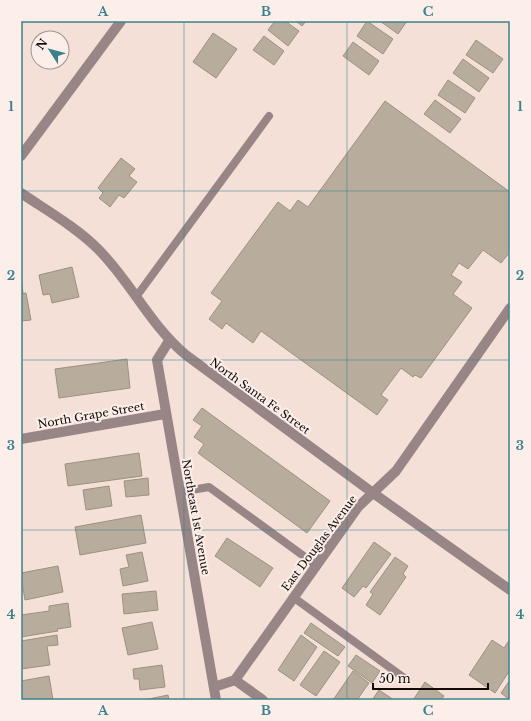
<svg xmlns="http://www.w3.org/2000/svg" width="531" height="721" font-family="'Libre Baskerville',serif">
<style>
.building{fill:#b8ad9c;stroke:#9c9181}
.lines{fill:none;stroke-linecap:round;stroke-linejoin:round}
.service{stroke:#988586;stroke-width:8}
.minor{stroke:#988586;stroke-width:10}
.tertiary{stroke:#988586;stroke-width:10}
.grid{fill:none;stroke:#3c828e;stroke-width:1;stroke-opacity:0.55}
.labels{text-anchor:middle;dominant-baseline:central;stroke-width:4;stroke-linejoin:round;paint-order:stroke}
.street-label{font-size:11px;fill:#110a07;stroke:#fcefea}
.neatline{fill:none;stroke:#3c828e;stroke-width:1.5}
.grid-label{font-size:13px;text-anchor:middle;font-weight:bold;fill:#3c828e}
</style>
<rect width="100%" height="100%" fill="#f5e0d7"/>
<g class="building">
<polygon points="275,21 285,21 299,31 288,46 268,30"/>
<polygon points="296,21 306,21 302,26"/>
<polygon points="367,21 393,39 383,54 357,36"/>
<polygon points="380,21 407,21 398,34"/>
<polygon points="213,33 237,49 216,78 193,62"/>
<polygon points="264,36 284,51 274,65 253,50"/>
<polygon points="476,40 503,59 493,73 466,55"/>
<polygon points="353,42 379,61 369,75 343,56"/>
<polygon points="463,59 489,78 479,92 453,73"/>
<polygon points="448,80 475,98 465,113 438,95"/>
<polygon points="435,100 461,119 450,133 424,114"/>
<polygon points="385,101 510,192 510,252 501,263 483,250 468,269 459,263 451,275 462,282 453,294 472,308 421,378 415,375 413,377 401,368 381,395 388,400 377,415 261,331 253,343 226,323 222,329 209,319 222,301 211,293 278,202 290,211 298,200 308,207"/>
<polygon points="121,158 135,169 129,176 137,182 124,198 119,195 110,207 99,198 103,193 98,188"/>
<polygon points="72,267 79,297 52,303 50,294 43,295 39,275"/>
<polygon points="21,277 23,293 21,293"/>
<polygon points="26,293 31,320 21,321 21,294"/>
<polygon points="127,359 130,388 59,398 55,369"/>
<polygon points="202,408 330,501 307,533 198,453 204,444 194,437 202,426 193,420"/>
<polygon points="139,453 142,476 68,486 65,464"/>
<polygon points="148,478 149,495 126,497 124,481"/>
<polygon points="109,486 112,506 86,510 83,490"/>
<polygon points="141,515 146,543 80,555 75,527"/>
<polygon points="227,538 273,568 260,587 215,556"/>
<polygon points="374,542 391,554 366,588 363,586 354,597 342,588"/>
<polygon points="142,552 148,581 123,586 120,569 129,567 126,555"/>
<polygon points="395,557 408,566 403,574 406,577 380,615 366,605 373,594 370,592"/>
<polygon points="58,566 63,592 25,600 23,588 21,588 21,573"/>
<polygon points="156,591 158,610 124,614 122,594"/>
<polygon points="68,603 71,627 57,629 58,631 21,637 21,615 49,611 49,606"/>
<polygon points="152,622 158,649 128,655 122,628"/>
<polygon points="311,623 345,647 338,656 304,633"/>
<polygon points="57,635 58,645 47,646 50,665 21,669 21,641"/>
<polygon points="301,635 317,647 294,681 278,670"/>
<polygon points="510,639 510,670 495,693 469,675 492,640 504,648"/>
<polygon points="324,651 340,662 316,696 300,685"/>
<polygon points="356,655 380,671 372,683 348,666"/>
<polygon points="162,665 165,687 140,690 139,679 134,679 133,669"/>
<polygon points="353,671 369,683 357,700 333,700"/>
<polygon points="49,676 53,700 21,700 21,681"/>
<polygon points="510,680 510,700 501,693"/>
<polygon points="425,682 444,696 441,700 413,700"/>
<polygon points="379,690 394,700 372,700"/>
<polygon points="168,695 169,700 144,700"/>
</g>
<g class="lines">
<g class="service">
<polyline points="136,297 269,116"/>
<polyline points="180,492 209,487 316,565"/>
<polyline points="293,597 407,680"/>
</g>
<g class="minor">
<polyline points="169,341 157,360 216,700"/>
<polyline points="21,439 165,414"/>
<polyline points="235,680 358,507 396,471 510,308"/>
<polyline points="214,687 235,680 263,700"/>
</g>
<g class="tertiary">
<polyline points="21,156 121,21"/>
<path d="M21 193C46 210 76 227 98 249 131 282 150 325 186 355L373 493 510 590"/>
</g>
</g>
<path class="grid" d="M184 21V700M347 21V700M21 191H510M21 360H510M21 530H510"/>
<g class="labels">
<g class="street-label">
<text transform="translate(260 396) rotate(36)">North Santa Fe Street</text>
<text transform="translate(91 415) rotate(-10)">North Grape Street</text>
<text transform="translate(196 517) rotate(80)">Northeast 1st Avenue</text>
<text transform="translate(319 543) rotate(-53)">East Douglas Avenue</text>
</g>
</g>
<rect width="531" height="721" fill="none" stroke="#fcefea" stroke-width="44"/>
<g transform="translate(50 50) rotate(306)"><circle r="19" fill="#fcefea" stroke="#9e938f"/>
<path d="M0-3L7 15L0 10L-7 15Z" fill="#3c828e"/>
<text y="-6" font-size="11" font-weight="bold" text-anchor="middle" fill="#110a07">N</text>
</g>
<path d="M373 683v6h115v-6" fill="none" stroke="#110a07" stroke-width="2"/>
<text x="379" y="683" font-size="12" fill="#110a07" stroke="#fcefea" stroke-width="3" paint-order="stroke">50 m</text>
<rect x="22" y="22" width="487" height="677" class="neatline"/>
<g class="grid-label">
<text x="103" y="16">A</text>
<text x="266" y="16">B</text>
<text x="428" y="16">C</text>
<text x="11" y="111">1</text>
<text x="520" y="111">1</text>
<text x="11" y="280">2</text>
<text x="520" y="280">2</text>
<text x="11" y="450">3</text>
<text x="520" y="450">3</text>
<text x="11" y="619">4</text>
<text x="520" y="619">4</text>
<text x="103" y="715">A</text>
<text x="266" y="715">B</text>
<text x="428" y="715">C</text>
</g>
</svg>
